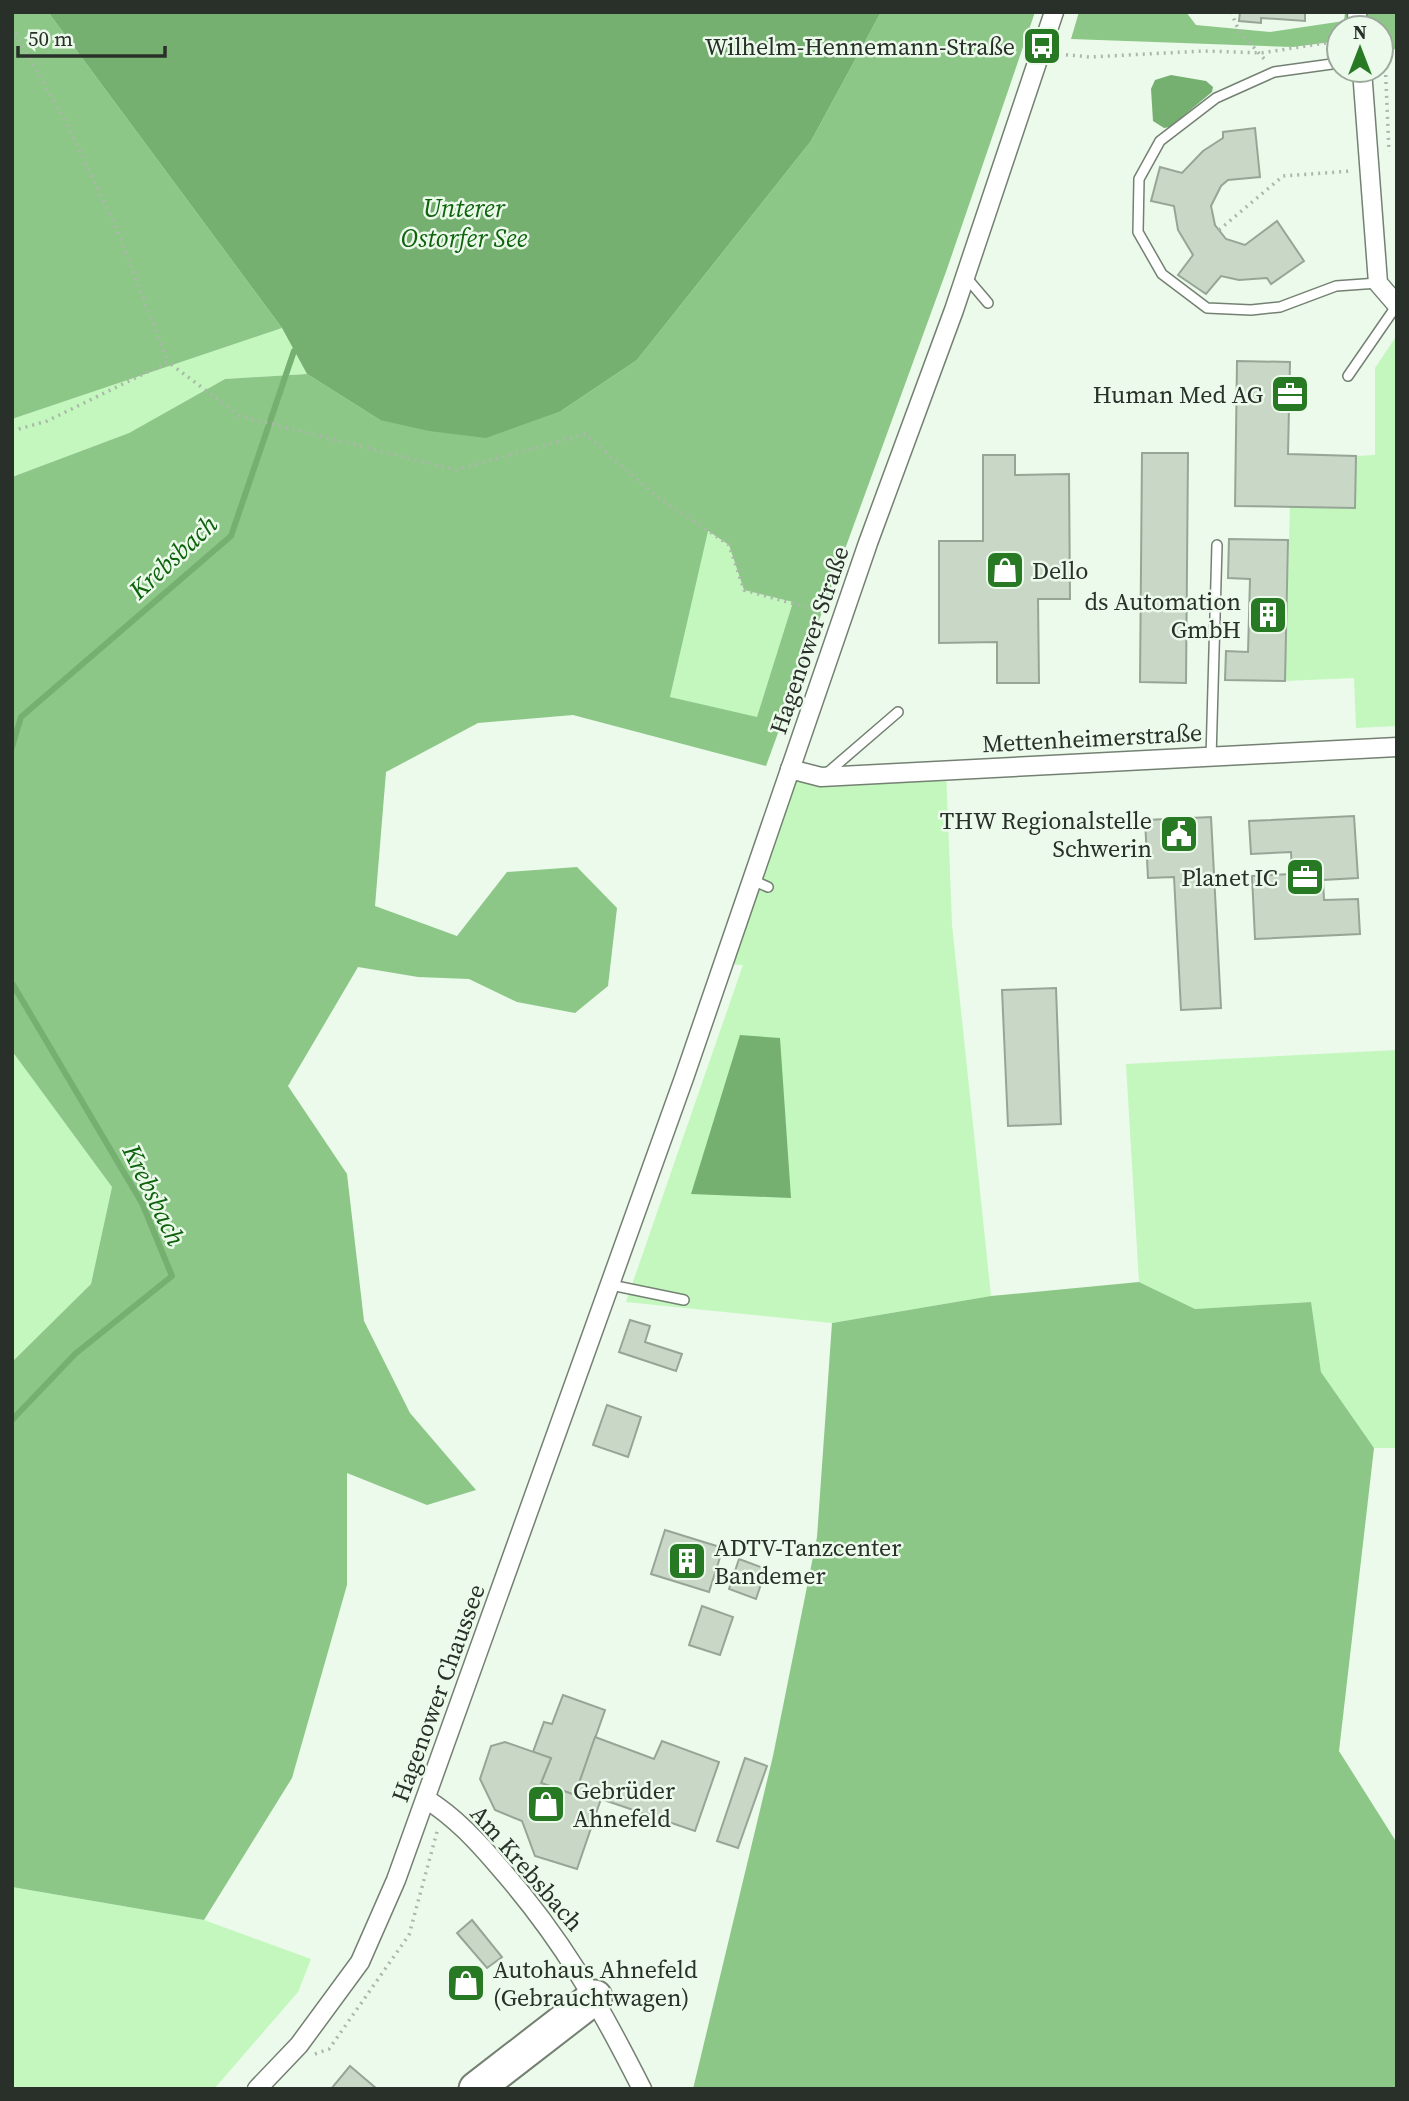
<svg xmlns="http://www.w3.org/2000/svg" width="1409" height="2101" font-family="'Source Serif 4',serif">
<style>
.green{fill:#c3f7be}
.forest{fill:#8cc787;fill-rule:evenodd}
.water{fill:#76b071}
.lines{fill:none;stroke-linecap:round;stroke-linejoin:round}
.stream{stroke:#76b071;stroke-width:6}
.building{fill:#c8d7c6;stroke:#97a596;stroke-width:2}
.lane-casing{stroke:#748172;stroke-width:12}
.street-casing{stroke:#748172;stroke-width:21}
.highway-casing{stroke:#748172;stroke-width:37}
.path{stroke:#abb7aa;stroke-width:3.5;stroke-dasharray:2 5;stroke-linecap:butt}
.lane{stroke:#fff;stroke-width:9}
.street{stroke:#fff;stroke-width:18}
.highway{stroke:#fff;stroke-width:33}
.labels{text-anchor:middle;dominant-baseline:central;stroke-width:5;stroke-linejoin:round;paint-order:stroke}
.poi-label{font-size:24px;fill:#292f29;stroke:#ebfaea;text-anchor:end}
.street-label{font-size:24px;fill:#292f29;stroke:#ebfaea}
.water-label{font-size:26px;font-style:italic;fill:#0e620c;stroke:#ebfaea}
</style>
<rect width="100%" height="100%" fill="#ebfaea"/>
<g class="green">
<polygon points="282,328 307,374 225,379 129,433 12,477 12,419"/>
<polygon points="1397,335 1397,726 1356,728 1354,678 1285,681 1290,507 1355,508 1356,456 1375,455 1375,368"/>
<polygon points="707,531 729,545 744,590 793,602 757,718 670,697"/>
<polygon points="790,769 946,769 952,925 991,1296 832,1323 626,1302 743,965 724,964"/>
<polygon points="1397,1050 1397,1448 1374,1448 1321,1372 1310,1302 1195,1309 1139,1282 1126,1064"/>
<polygon points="12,1051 112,1187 91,1284 12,1362"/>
<polygon points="12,1887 204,1920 311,1959 298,1992 214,2089 12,2089"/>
</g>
<g class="forest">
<polygon points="12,12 48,12 282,328 12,419"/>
<path d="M881 12H1035L947 269 766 766 573 715 478 723 386 772 375 906 457 936 507 872 577 867 617 908 608 986 575 1013 517 1002 469 979 418 977 358 967 288 1086 347 1174 364 1321 410 1413 476 1490 427 1505 347 1473V1585L292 1778 204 1920 12 1887V1362L91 1284 112 1187 12 1051V477L129 433 225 379 307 374 380 420 561 411 637 360 811 141ZM708 531 729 545 744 590 793 602 757 717 670 697Z"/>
<polygon points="1079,12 1186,12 1196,25 1270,32 1344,21 1345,12 1397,12 1397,49 1385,50 1381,28 1339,28 1339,41 1293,47 1071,39"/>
<polygon points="1139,1282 1195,1309 1311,1302 1321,1372 1374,1448 1339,1751 1397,1843 1397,2089 693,2089 773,1756 817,1537 832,1323 991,1296"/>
</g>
<g class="water">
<polygon points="48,12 881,12 811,141 637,360 561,411 486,438 429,431 380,420 307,374 282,328"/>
<polygon points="1171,75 1206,81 1213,87 1212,92 1170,127 1164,128 1153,121 1151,89 1155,80"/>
<polygon points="740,1035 780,1038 791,1198 691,1194"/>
</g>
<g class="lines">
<g class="stream">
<polyline points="12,747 21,717 231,536 294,351"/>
<polyline points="12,983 142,1203 172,1276 75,1354 12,1420"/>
</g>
</g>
<g class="building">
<polygon points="1240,12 1305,12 1305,21 1261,18 1261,23 1239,21"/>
<polygon points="1255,128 1260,177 1228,180 1221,186 1211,206 1215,225 1226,239 1245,245 1277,221 1304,261 1271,284 1267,278 1239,280 1221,276 1206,294 1178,275 1193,255 1178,230 1174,206 1151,201 1160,167 1182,173 1203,151 1223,138 1223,132"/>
<polygon points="1237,361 1290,362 1288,454 1356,456 1355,508 1235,506"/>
<polygon points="1142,453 1188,453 1186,683 1140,682"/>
<polygon points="983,455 1015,455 1015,475 1069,474 1070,599 1038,599 1039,683 997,683 997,642 939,643 939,541 983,541"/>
<polygon points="1229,539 1288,540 1285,681 1225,680 1226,651 1248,652 1250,579 1228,578"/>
<polygon points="1354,816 1358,878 1323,880 1324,900 1358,899 1360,934 1255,939 1252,876 1292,874 1291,852 1251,854 1249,821"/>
<polygon points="1211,817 1221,1008 1181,1010 1174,877 1148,878 1145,820"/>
<polygon points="1056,988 1061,1124 1008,1126 1002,990"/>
<polygon points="630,1320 650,1326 645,1342 682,1354 676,1371 619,1352"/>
<polygon points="607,1405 641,1417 628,1457 593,1445"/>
<polygon points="665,1530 723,1548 709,1592 651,1574"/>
<polygon points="739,1559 766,1569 756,1599 729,1589"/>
<polygon points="702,1606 733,1617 720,1655 689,1645"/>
<polygon points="563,1695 605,1710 575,1795 541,1783 551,1758 533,1752 544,1722 552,1724"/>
<polygon points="595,1737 654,1759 662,1741 719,1762 695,1831 601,1799 577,1869 535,1856 522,1821 495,1810 480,1779 491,1746 505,1742 551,1758 541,1783 575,1795"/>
<polygon points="745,1758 767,1766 738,1848 717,1841"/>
<polygon points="472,1920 502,1957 487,1968 457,1933"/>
<polygon points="350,2066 377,2089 331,2089"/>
</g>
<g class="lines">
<defs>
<g id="lane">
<polyline points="1339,63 1274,72 1216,98 1160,141 1139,179 1138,232 1162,274 1207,308 1251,310 1280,307 1336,286 1378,283"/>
<polyline points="965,276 988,303"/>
<polyline points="1348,376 1397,305"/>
<polyline points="1211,758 1217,545"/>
<polyline points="826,774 898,712"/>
<polyline points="752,880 768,887"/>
<polyline points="611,1285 684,1300"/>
</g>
<g id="street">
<polyline points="1357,12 1358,28"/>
<polyline points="1362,70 1378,283 1397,305"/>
<polyline points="790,769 821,777 1397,747"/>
<path d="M426 1799C455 1817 478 1842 500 1868 563 1940 599 2004 642 2089"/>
<polyline points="257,2089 299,2045 360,1962 396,1880 684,1078 868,543 954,310 1054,12"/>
</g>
<polyline id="highway" points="476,2089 595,1997"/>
</defs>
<use href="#lane" class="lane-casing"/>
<use href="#street" class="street-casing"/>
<use href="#highway" class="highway-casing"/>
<g class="path">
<polyline points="1231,12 1239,31 1267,62"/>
<polyline points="12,27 71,132 116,228 168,362"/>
<polyline points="1381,36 1384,36 1389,152"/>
<polyline points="1059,54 1089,57 1204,51 1261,53 1339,41"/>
<polyline points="1219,230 1283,176 1351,171"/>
<polyline points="12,431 47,421 168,362 240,416 456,470 585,434 655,495 729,545 744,590 827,613"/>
<polyline points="315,2054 329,2049 409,1935 438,1828"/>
</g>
<use href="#lane" class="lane"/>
<use href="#street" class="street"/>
<use href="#highway" class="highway"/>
</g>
<defs>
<symbol id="bus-square" viewBox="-11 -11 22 22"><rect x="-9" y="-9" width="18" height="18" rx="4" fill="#287924" stroke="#ebfaea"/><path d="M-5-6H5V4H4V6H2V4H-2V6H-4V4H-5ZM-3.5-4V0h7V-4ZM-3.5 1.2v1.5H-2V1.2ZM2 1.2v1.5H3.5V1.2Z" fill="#fff"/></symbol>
<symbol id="office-square" viewBox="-11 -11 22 22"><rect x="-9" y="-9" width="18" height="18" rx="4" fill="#287924" stroke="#ebfaea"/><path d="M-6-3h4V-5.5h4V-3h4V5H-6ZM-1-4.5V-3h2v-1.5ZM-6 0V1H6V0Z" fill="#fff"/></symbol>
<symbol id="shop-square" viewBox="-11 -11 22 22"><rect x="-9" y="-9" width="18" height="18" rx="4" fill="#287924" stroke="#ebfaea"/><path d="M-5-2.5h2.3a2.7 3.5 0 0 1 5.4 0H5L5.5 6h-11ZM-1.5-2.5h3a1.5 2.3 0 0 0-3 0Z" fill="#fff"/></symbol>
<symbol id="building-square" viewBox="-11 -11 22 22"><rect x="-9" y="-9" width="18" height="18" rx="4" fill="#287924" stroke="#ebfaea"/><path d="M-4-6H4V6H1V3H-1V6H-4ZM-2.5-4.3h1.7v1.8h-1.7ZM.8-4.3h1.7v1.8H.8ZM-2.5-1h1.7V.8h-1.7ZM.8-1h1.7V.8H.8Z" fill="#fff"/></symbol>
<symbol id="civic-square" viewBox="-11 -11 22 22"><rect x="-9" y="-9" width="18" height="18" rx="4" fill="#287924" stroke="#ebfaea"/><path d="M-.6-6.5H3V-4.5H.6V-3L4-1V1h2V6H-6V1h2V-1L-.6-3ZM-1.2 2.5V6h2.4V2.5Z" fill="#fff"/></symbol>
</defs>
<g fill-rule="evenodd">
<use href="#bus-square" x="1020" y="24" width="44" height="44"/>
<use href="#office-square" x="1268" y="372" width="44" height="44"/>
<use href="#shop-square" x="983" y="548" width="44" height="44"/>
<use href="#building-square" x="1246" y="593" width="44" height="44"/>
<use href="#civic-square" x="1157" y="812" width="44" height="44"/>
<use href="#office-square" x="1283" y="855" width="44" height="44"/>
<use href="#building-square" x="665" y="1539" width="44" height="44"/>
<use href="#shop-square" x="524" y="1782" width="44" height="44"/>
<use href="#shop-square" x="444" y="1961" width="44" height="44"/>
</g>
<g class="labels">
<g class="poi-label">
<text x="1015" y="46">Wilhelm-Hennemann-Straße</text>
<text x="1263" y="394">Human Med AG</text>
<text x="1032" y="570" text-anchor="start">Dello</text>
<text x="1241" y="601">ds Automation<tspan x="1241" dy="28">GmbH</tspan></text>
<text x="1152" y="820">THW Regionalstelle<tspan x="1152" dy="28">Schwerin</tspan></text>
<text x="1278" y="877">Planet IC</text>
<text x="714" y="1547" text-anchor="start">ADTV-Tanzcenter<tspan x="714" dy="28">Bandemer</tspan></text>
<text x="573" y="1790" text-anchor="start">Gebrüder<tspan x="573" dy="28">Ahnefeld</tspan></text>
<text x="493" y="1969" text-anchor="start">Autohaus Ahnefeld<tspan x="493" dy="28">(Gebrauchtwagen)</tspan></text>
</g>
<g class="street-label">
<text transform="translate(809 640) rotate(-71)">Hagenower Straße</text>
<text transform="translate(1092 738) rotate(-3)">Mettenheimerstraße</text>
<text transform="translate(438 1693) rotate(-70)">Hagenower Chaussee</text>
<text transform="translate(527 1868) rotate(49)">Am Krebsbach</text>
</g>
<g class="water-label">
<text x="464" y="208">Unterer<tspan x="464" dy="30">Ostorfer See</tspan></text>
<text transform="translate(173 557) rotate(-43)">Krebsbach</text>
<text transform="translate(154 1195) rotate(64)">Krebsbach</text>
</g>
</g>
<rect width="1409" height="2101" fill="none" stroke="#292f29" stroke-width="28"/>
<g transform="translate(1360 49)"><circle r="33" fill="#ebfaea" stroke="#9da99d" stroke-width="2"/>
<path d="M0-5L12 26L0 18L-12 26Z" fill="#287924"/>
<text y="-10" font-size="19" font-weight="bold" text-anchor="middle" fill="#292f29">N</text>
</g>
<path d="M18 46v10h147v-10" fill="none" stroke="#292f29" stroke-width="3.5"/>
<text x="28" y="46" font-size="21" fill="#292f29" stroke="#ebfaea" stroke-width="5" paint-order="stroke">50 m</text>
</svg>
